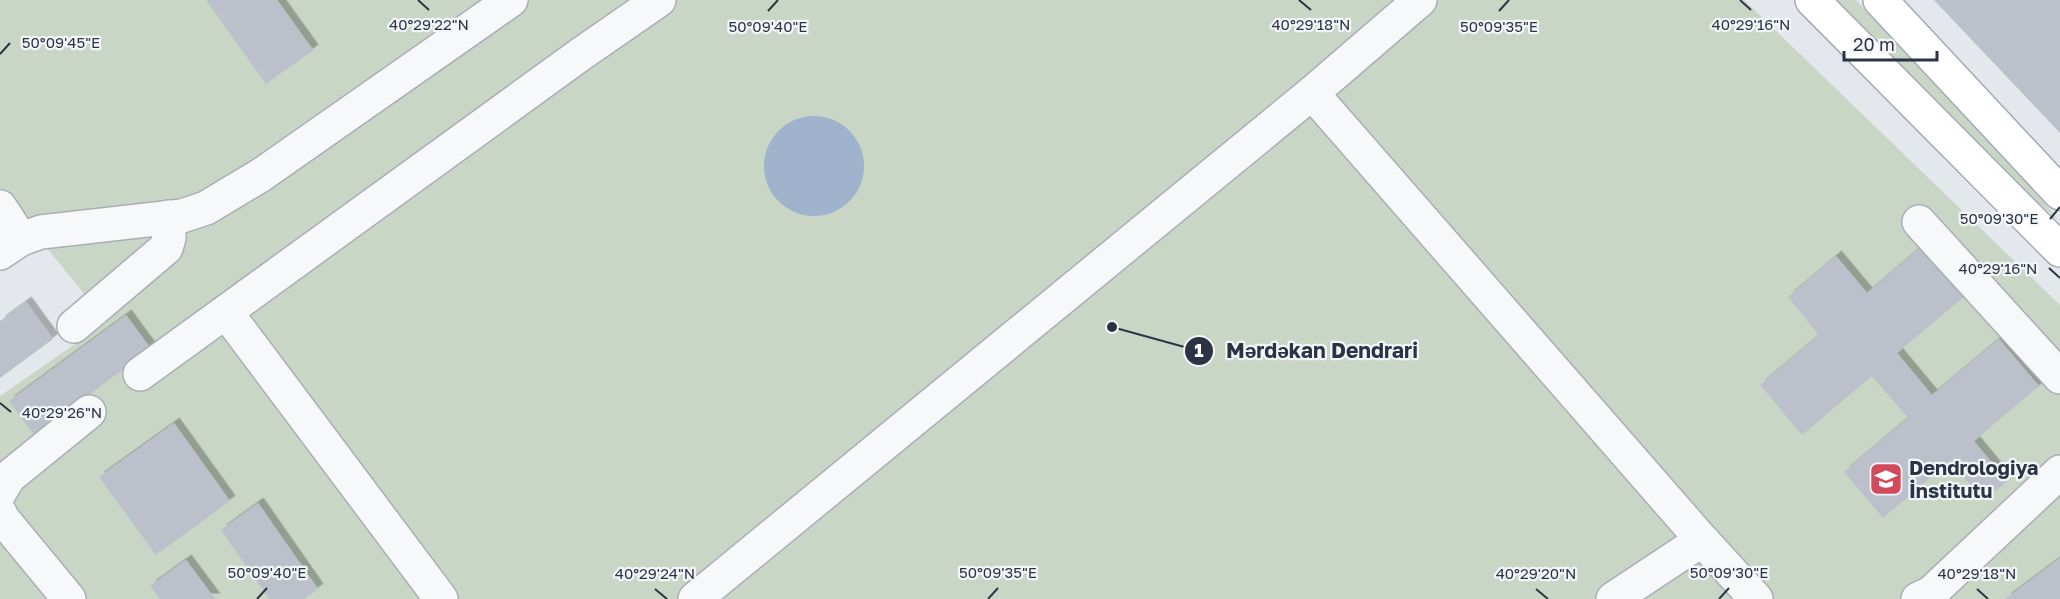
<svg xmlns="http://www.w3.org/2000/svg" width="2060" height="599" font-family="'Golos Text',sans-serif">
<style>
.green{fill:#c9d6c5}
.water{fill:#9fb4cc}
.building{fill:#bbc0ca;filter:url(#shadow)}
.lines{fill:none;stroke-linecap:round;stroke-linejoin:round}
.minor-casing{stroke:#a9aeb7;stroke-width:36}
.major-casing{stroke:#a3abb8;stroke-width:36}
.minor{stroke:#f7f8fa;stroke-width:33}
.major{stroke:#fff;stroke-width:33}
.ticks{fill:none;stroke:#2b3445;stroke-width:2}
.labels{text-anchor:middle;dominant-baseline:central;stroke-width:4.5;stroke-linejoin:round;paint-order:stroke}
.poi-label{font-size:20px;font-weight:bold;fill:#2b3445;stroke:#f4f6f9;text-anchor:start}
.ticks-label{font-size:15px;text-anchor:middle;fill:#2b3445;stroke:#f4f6f9;stroke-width:4.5;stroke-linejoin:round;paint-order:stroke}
.leader{fill:none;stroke:#2b3445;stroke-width:2}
.callout-dot{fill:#2b3445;stroke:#f4f6f9;stroke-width:2}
.mark-label{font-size:18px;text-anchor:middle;font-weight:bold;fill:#fff}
.callout-label{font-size:21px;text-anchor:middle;font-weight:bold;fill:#2b3445;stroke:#f4f6f9;stroke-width:4.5;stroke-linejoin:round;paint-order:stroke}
</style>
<defs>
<filter id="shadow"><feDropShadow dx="5.5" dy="-5.5" stdDeviation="0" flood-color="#0004"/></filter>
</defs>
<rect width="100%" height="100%" fill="#e4e7ec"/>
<g class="green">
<polygon points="0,0 1744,0 2060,305 2060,599 0,599 0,396 107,322 0,190"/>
<polygon points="1831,0 1856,0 2017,169 2060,222 2010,178"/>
</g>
<circle class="water" cx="814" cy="166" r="50"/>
<g class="building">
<polygon points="206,0 277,0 313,50 266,84"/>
<polygon points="1934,0 2060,0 2060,133"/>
<polygon points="1922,246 1965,296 1897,353 1932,395 1999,339 2039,386 1974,441 2007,481 1984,501 1950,461 1883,518 1844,472 1908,418 1872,376 1802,435 1760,385 1819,335 1788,297 1836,256 1867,293"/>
<polygon points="26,302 53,339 0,378 0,321"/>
<polygon points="126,315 151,349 34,435 9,401"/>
<polygon points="174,423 230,501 156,555 99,477"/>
<polygon points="258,503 318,589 304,599 269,599 221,530"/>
<polygon points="2060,558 2060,599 2005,599"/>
<polygon points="186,560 215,599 160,599 150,586"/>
</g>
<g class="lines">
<defs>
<g id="minor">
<polyline points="1312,93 1702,540"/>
<polyline points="0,207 21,239"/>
<polyline points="1919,222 2060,377"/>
<polyline points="0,253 21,239 41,232 182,216 206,208 261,175 511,0"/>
<polyline points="226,312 441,599"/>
<polyline points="74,326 166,248 169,238 169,217"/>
<polyline points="140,374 581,54 659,0"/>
<polyline points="0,492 9,477 89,412"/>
<polyline points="0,513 3,519 69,599"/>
<polyline points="695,599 1312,93 1420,0"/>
<polyline points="1613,599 1702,540 1756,599"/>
<polyline points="1918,599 1931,593 2060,472"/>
</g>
<g id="major">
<polyline points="1812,0 2060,250"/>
<polyline points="1880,0 2060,193"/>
</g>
</defs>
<use href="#minor" class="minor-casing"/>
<use href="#major" class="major-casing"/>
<use href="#minor" class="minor"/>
<use href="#major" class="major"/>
</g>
<path class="ticks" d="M418 0 429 10M1299 0 1311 10M1740 0 1751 10M768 11 778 0M1499 11 1509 0M0 54 10 43M2050 219 2060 207M2049 268 2060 278M0 403 11 412M655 589 667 599M1536 589 1548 599M1977 589 1988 599M257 599 267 588M988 599 998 588M1719 599 1729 588"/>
<defs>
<symbol id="university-square" viewBox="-11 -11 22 22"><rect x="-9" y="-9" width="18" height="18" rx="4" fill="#d1495b" stroke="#f4f6f9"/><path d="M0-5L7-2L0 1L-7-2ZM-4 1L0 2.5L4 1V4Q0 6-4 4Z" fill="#fff"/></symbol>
</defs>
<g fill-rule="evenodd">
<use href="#university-square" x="1867" y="460" width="38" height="38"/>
</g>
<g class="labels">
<g class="poi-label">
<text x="1909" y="467">Dendrologiya<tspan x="1909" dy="23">İnstitutu</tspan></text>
</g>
</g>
<g class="ticks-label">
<text x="429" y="30">40°29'22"N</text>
<text x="1311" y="30">40°29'18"N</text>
<text x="1751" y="30">40°29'16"N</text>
<text x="768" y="32">50°09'40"E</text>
<text x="1499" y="32">50°09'35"E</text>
<text x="61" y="48">50°09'45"E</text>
<text x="1999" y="224">50°09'30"E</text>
<text x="1998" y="274">40°29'16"N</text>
<text x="62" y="418">40°29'26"N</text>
<text x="267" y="578">50°09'40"E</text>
<text x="998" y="578">50°09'35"E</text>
<text x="1729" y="578">50°09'30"E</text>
<text x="655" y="579">40°29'24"N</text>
<text x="1536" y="579">40°29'20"N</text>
<text x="1977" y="579">40°29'18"N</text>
</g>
<path class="leader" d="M1112 327L1199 351"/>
<g class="callout-dot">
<circle cx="1112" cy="327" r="6"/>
<circle cx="1199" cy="351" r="15"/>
</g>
<g class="mark-label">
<text x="1199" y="357">1</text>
</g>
<g class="callout-label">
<text x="1322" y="358">Mərdəkan Dendrari</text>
</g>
<path d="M1844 51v9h93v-9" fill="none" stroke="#2b3445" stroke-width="3"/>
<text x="1853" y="51" font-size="18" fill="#2b3445" stroke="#f4f6f9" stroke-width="4.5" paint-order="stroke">20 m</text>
</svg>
